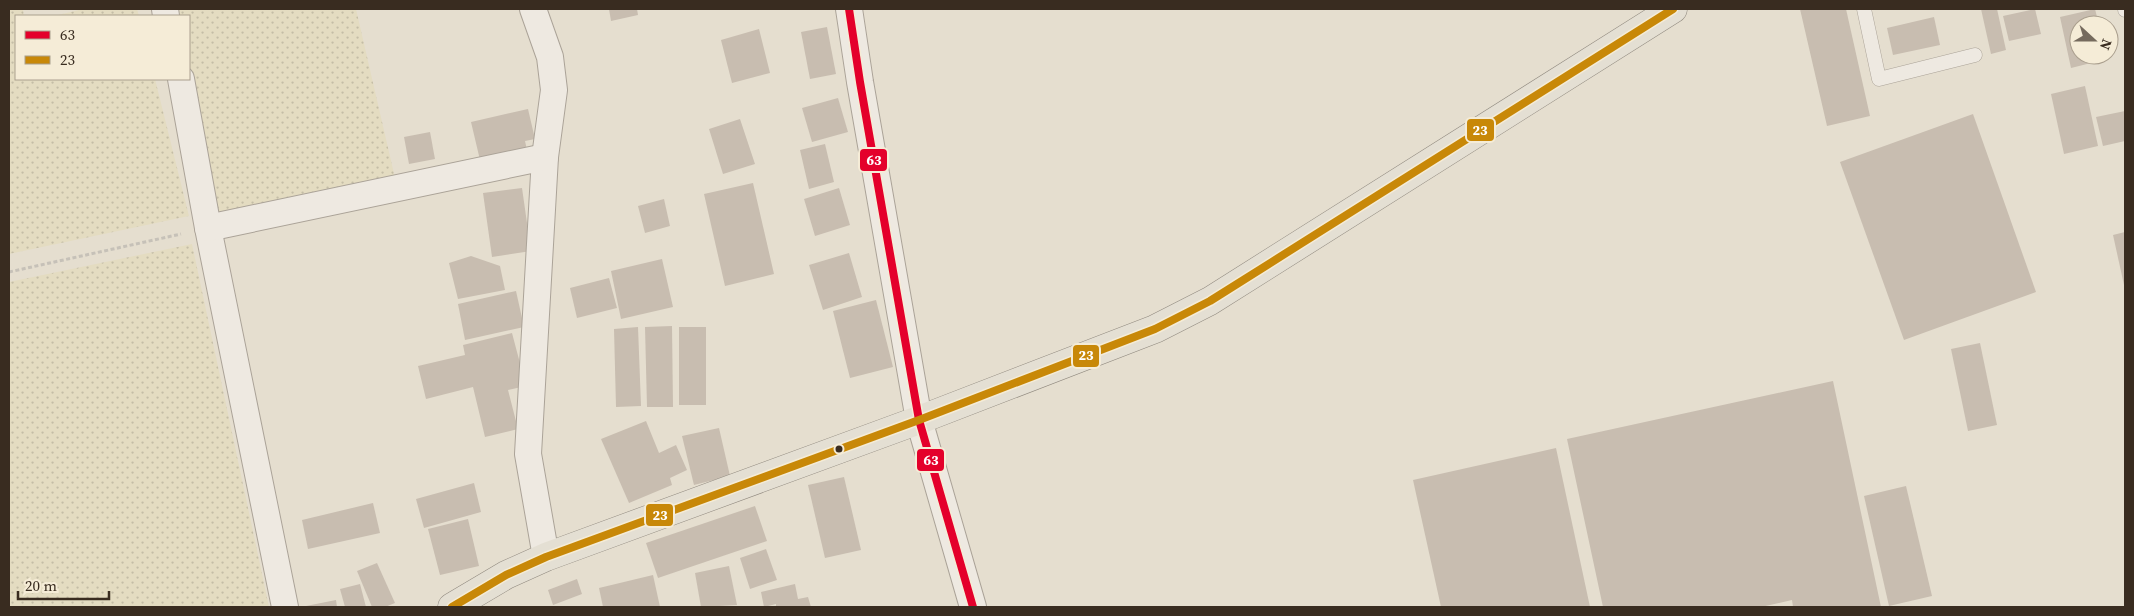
<svg xmlns="http://www.w3.org/2000/svg" width="2134" height="616" font-family="'Source Serif 4',serif">
<style>
.farmland{fill:url(#farmland-dots)}
.building{fill:#c8bdb0}
.lines{fill:none;stroke-linecap:round;stroke-linejoin:round}
.service-casing{stroke:#aba398;stroke-width:15}
.minor-casing{stroke:#aba398;stroke-width:28}
.primary-casing{stroke:#90897f;stroke-width:29}
.path{stroke:#c6c1b8;stroke-width:3;stroke-dasharray:4 2.5;stroke-linecap:butt}
.service{stroke:#eee9e1;stroke-width:14}
.minor{stroke:#eee9e1;stroke-width:26}
.primary{stroke:#e4dfd3;stroke-width:28}
.bus-1-casing{stroke:#f5ecd7;stroke-width:11}
.bus-2-casing{stroke:#f5ecd7;stroke-width:11}
.bus-1{stroke:#e4002b;stroke-width:8}
.bus-2{stroke:#c88808;stroke-width:8}
.bus-dot{fill:#392c20;stroke:#f5ecd7;stroke-width:2}
.line-badge{stroke:#f5ecd7;stroke-width:2}
.badge-label{font-size:14px;text-anchor:middle;font-weight:bold;fill:#fff}
</style>
<defs>
<pattern id="farmland-dots" width="8" height="8" patternUnits="userSpaceOnUse" patternTransform="scale(1.25)"><rect width="8" height="8" fill="#e4dcc1"/><path d="M2 2h.1M6 6h.1" fill="none" stroke="#c4bda6" stroke-width="1.8" stroke-linecap="round"/></pattern>
</defs>
<rect width="100%" height="100%" fill="#e5decf"/>
<g class="farmland">
<polygon points="9,9 23,9 24,16 16,16 16,79 155,79 189,216 9,254"/>
<polygon points="83,9 137,9 139,16 54,16"/>
<polygon points="174,9 356,9 395,178 219,214 189,75 189,16 176,16"/>
<polygon points="192,244 269,607 9,607 9,282"/>
</g>
<g class="building">
<polygon points="609,9 637,9 638,15 611,21"/>
<polygon points="1800,9 1846,9 1870,116 1827,126"/>
<polygon points="1981,9 1997,9 2006,50 1991,54"/>
<polygon points="2035,9 2041,34 2009,41 2003,16"/>
<polygon points="2095,9 2099,25 2079,25 2079,55 2106,55 2107,59 2071,68 2060,17"/>
<polygon points="1934,17 1940,45 1893,55 1887,28"/>
<polygon points="827,27 836,74 810,79 801,32"/>
<polygon points="759,29 770,73 732,83 721,40"/>
<polygon points="2085,86 2098,146 2064,154 2051,94"/>
<polygon points="838,98 848,132 812,142 802,108"/>
<polygon points="528,109 535,139 525,141 527,150 480,160 471,122"/>
<polygon points="2125,111 2125,141 2103,146 2096,117"/>
<polygon points="1973,114 2036,292 1904,340 1840,162"/>
<polygon points="740,119 755,164 723,174 709,129"/>
<polygon points="430,132 435,159 409,164 404,137"/>
<polygon points="825,144 834,182 809,189 800,150"/>
<polygon points="753,183 774,274 725,286 704,194"/>
<polygon points="522,188 531,251 492,257 483,193"/>
<polygon points="839,188 850,225 815,236 804,199"/>
<polygon points="664,199 670,226 645,233 638,206"/>
<polygon points="2125,232 2125,285 2124,285 2113,235"/>
<polygon points="849,253 862,297 823,310 809,265"/>
<polygon points="471,256 500,266 505,290 458,299 449,263"/>
<polygon points="662,259 673,307 621,319 611,271"/>
<polygon points="609,278 617,308 577,318 570,288"/>
<polygon points="516,291 524,327 465,340 458,304"/>
<polygon points="876,300 893,367 850,378 833,311"/>
<polygon points="672,326 673,407 647,407 645,327"/>
<polygon points="638,327 641,406 616,407 614,329"/>
<rect x="679" y="327" width="27" height="78"/>
<polygon points="512,333 526,386 508,390 518,429 485,437 473,387 426,399 418,366 465,355 463,345"/>
<polygon points="1980,343 1997,425 1968,431 1951,349"/>
<polygon points="1833,381 1881,607 1793,607 1792,600 1761,607 1603,607 1567,439"/>
<polygon points="646,421 659,453 676,445 687,470 670,478 672,485 629,503 601,439"/>
<polygon points="719,428 730,476 694,485 682,436"/>
<polygon points="1556,448 1590,607 1441,607 1413,480"/>
<polygon points="844,477 861,550 825,558 808,485"/>
<polygon points="474,483 481,512 424,528 416,499"/>
<polygon points="1906,486 1932,596 1889,606 1864,496"/>
<polygon points="373,503 380,533 308,549 302,520"/>
<polygon points="755,506 767,541 658,578 646,543"/>
<polygon points="468,519 479,566 440,575 428,529"/>
<polygon points="766,549 777,580 750,589 740,558"/>
<polygon points="377,563 395,603 385,607 372,607 357,571"/>
<polygon points="729,566 737,605 701,607 695,573"/>
<polygon points="653,575 660,607 603,607 599,588"/>
<polygon points="577,579 582,594 553,605 548,590"/>
<polygon points="360,584 366,607 345,607 340,589"/>
<polygon points="795,584 798,599 808,597 811,607 776,607 776,604 764,607 761,592"/>
<polygon points="336,600 337,607 307,607 306,606"/>
</g>
<g class="lines">
<defs>
<g id="service">
<polyline points="1864,9 1879,79 1975,55"/>
<polyline points="2125,9 2125,10"/>
</g>
<g id="minor">
<polyline points="165,9 166,16"/>
<polyline points="533,9 550,57 554,90 545,157 528,454 546,557"/>
<polyline points="849,9 860,82 919,420 973,607"/>
<polyline points="181,79 208,228 285,607"/>
<polyline points="208,228 545,157"/>
</g>
<polyline id="primary" points="452,607 506,575 546,557 919,420 1155,329 1210,301 1673,9"/>
</defs>
<use href="#service" class="service-casing"/>
<use href="#minor" class="minor-casing"/>
<use href="#primary" class="primary-casing"/>
<polyline class="path" points="9,272 181,234"/>
<use href="#service" class="service"/>
<use href="#minor" class="minor"/>
<use href="#primary" class="primary"/>
<defs>
<polyline id="bus-1" points="849,9 860,82 919,420 973,607"/>
<polyline id="bus-2" points="452,607 506,575 546,557 919,420 1155,329 1210,301 1673,9"/>
</defs>
<use href="#bus-1" class="bus-1-casing"/>
<use href="#bus-2" class="bus-2-casing"/>
<use href="#bus-1" class="bus-1"/>
<use href="#bus-2" class="bus-2"/>
</g>
<circle class="bus-dot" cx="839" cy="449" r="4.5"/>
<g class="line-badge">
<rect x="1466" y="118" width="29" height="24" rx="5" fill="#c88808"/>
<rect x="859" y="148" width="29" height="24" rx="5" fill="#e4002b"/>
<rect x="1072" y="344" width="28" height="24" rx="5" fill="#c88808"/>
<rect x="916" y="448" width="29" height="24" rx="5" fill="#e4002b"/>
<rect x="645" y="503" width="29" height="24" rx="5" fill="#c88808"/>
</g>
<g class="badge-label">
<text x="1480" y="135">23</text>
<text x="874" y="165">63</text>
<text x="1086" y="360">23</text>
<text x="931" y="465">63</text>
<text x="660" y="520">23</text>
</g>
<rect width="2134" height="616" fill="none" stroke="#392c20" stroke-width="20"/>
<rect x="15" y="15" width="175" height="65" fill="#f5ecd7" stroke="#aa9f8e"/>
<rect x="25" y="31" width="25" height="8" fill="#e4002b" stroke="#aa9f8e"/>
<text x="60" y="40" font-size="15" fill="#392c20">63</text>
<rect x="25" y="56" width="25" height="8" fill="#c88808" stroke="#aa9f8e"/>
<text x="60" y="65" font-size="15" fill="#392c20">23</text>
<g transform="translate(2094 40) rotate(111)"><circle r="24" fill="#f5ecd7" stroke="#aa9f8e"/>
<path d="M0-4L9 19L0 12L-9 19Z" fill="#756a5d"/>
<text y="-8" font-size="14" font-weight="bold" text-anchor="middle" fill="#392c20">N</text>
</g>
<path d="M18 591v8h91v-8" fill="none" stroke="#392c20" stroke-width="2.5"/>
<text x="25" y="591" font-size="15" fill="#392c20" stroke="#f5ecd7" stroke-width="4" paint-order="stroke">20 m</text>
</svg>
